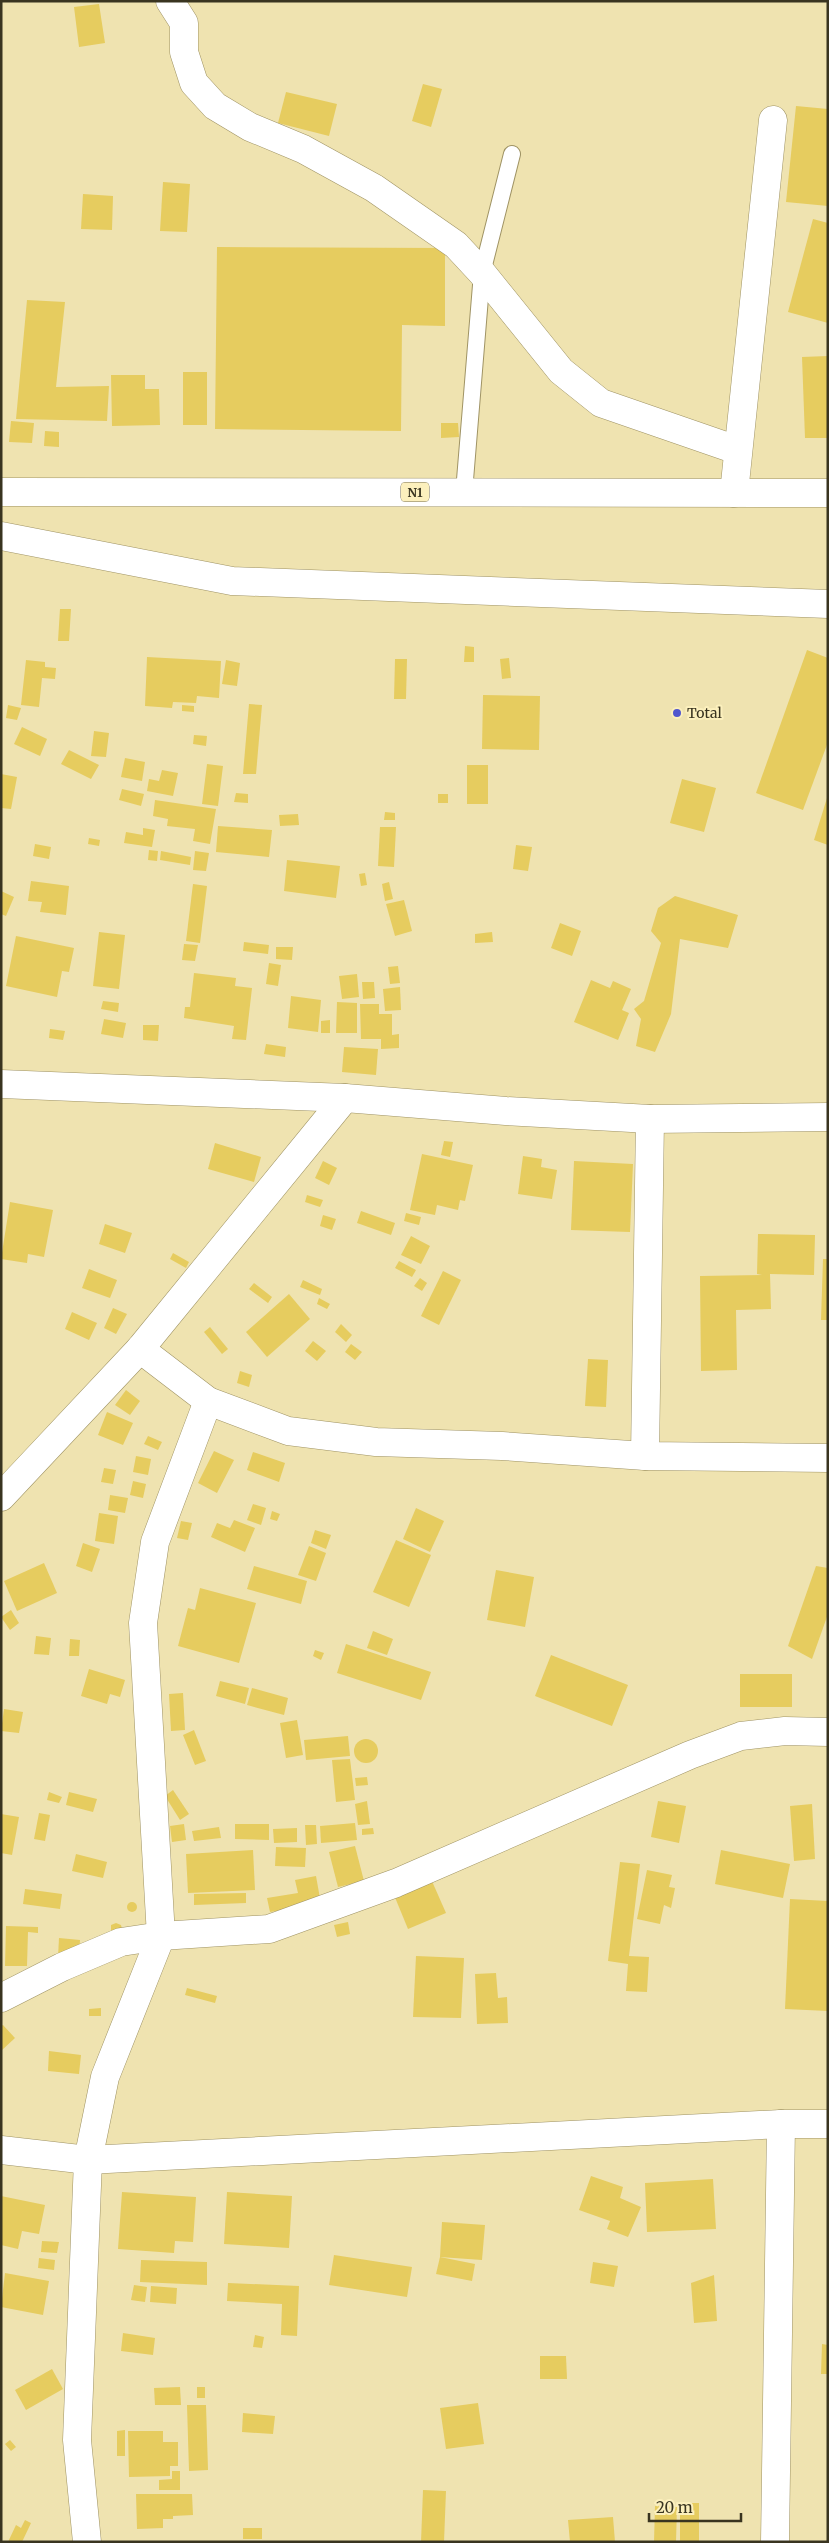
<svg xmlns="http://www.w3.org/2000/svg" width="829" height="2543" font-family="Merriweather,serif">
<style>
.building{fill:#e6cc5f}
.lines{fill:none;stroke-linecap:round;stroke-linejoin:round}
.service-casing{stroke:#9f9364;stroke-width:18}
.minor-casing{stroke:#9f9364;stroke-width:29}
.trunk-casing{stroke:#9f9364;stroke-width:29}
.service{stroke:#fff;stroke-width:16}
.minor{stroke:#fff;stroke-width:28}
.trunk{stroke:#fff;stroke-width:28}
.poi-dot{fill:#5157cd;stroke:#fcf0bd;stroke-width:2}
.labels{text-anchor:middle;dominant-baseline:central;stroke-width:4;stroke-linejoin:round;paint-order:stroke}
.shield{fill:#fcf0bd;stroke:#746c4f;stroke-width:1}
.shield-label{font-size:12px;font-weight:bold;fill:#393420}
.poi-label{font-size:14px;fill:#393420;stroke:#fcf0bd;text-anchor:start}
</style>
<rect width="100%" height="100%" fill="#efe3b0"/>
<g class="building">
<polygon points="99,4 105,43 79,47 74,7"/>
<polygon points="423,84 442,89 431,127 412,121"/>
<polygon points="286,92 337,104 329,136 278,123"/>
<polygon points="796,106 828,109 828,206 786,202"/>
<polygon points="163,182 190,184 187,232 160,231"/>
<polygon points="83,194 113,196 112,230 81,229"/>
<polygon points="813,219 828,223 828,323 788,312"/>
<polygon points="217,247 445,248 445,326 402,325 401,431 215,429"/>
<polygon points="27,300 65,302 56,387 109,386 107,421 16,419"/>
<polygon points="828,356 828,438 805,438 802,357"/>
<rect x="183" y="372" width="24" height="53"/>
<polygon points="111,375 145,375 145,389 159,389 160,425 112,426"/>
<polygon points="11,421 34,423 32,443 9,442"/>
<polygon points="441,423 458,423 459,437 441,438"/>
<polygon points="45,431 59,432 59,447 44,446"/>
<polygon points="60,609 71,609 69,641 58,641"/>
<polygon points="465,646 474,647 474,662 464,662"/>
<polygon points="807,650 828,658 828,742 803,810 756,793"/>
<polygon points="147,657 221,661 219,698 197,696 196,703 173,702 172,708 145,706"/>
<polygon points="509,658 511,678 502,679 500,659"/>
<polygon points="395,659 407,659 406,699 394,699"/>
<polygon points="26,660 45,662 45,667 56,668 55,679 42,678 39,707 21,705"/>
<polygon points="226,660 240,663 237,686 222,684"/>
<polygon points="483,695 540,696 539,750 482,749"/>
<polygon points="249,704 262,705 256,774 243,774"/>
<polygon points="8,705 21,708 17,720 6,718"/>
<polygon points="182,705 194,706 194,712 182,711"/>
<polygon points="22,727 47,739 40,756 14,744"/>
<polygon points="94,731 109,733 106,757 91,756"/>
<polygon points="194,735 207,736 206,746 193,744"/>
<polygon points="69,750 99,765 91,779 61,764"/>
<polygon points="125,758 145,762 142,781 121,777"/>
<polygon points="207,764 223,766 218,806 202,804"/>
<rect x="467" y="765" width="21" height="39"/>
<polygon points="162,770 178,773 173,796 147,791 149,779 159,781"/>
<polygon points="1,774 17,777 11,809 1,808"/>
<polygon points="682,779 716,788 704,832 670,823"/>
<polygon points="122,789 144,794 141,806 119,800"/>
<polygon points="236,793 248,794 248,803 234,802"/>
<rect x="438" y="794" width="10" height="9"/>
<polygon points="827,798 828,798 828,845 814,840"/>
<polygon points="155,800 216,809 210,844 193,841 195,829 167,826 168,819 153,816"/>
<polygon points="385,812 395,813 395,820 384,820"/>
<polygon points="298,814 299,825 280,826 279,815"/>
<polygon points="218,826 272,830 269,857 216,852"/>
<polygon points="380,827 396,827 394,867 378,866"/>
<polygon points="143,828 155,830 152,847 124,843 126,832 143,835"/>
<polygon points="89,838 100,840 99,846 88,844"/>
<polygon points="35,844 51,847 49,859 33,856"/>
<polygon points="516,845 532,847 528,871 513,869"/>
<polygon points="149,850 158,851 157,861 148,860"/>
<polygon points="161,851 191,857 190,865 160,860"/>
<polygon points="195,851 209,853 206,871 193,870"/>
<polygon points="287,860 340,866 336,898 284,891"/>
<polygon points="365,873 367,885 361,886 359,874"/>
<polygon points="31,881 69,886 66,915 40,912 42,902 28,901"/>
<polygon points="389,882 393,899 385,901 382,884"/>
<polygon points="193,884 207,886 200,943 186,941"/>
<polygon points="1,891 14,897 6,916 1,914"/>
<polygon points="675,896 738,915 728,948 680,939 671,1014 655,1052 636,1046 641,1019 634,1009 644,1001 661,943 651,931 658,908"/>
<polygon points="404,900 412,931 395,936 386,904"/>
<polygon points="560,923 581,931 572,956 551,948"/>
<polygon points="99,932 125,935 119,989 93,986"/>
<polygon points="492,932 493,942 475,943 475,934"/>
<polygon points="16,936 74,948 69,972 62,971 57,997 6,986"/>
<polygon points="244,942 269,945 268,954 243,951"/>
<polygon points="184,944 198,945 195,961 182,960"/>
<polygon points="276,947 293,947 292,960 276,959"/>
<polygon points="269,963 281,965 278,986 266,984"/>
<polygon points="398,966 400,983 390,984 388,967"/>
<polygon points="194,973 236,978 235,986 252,988 246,1040 232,1039 234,1026 184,1018 185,1007 190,1007"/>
<polygon points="357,974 359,997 342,999 339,976"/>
<polygon points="591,980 610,988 613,981 631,989 622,1010 629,1013 618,1040 574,1022"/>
<polygon points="362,982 374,982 375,998 363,999"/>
<polygon points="400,987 401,1010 385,1011 383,989"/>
<polygon points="291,996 321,1000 318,1032 288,1028"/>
<polygon points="103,1001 119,1003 118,1012 101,1009"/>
<polygon points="337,1002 357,1003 357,1033 336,1033"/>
<polygon points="360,1004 379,1004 379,1014 392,1014 392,1035 399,1034 399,1048 381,1049 381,1039 361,1039"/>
<polygon points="104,1019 126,1023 123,1038 101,1034"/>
<polygon points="330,1020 330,1033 321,1033 321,1021"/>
<polygon points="143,1025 159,1025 158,1041 143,1040"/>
<polygon points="50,1029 65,1031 63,1040 49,1038"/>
<polygon points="266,1044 286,1047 285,1057 264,1054"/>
<polygon points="344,1047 378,1049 376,1075 342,1072"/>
<polygon points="444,1141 453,1142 450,1157 441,1155"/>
<polygon points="215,1143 261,1157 254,1182 208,1169"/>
<polygon points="422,1154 473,1165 465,1201 460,1200 458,1210 437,1205 435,1215 410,1210"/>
<polygon points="523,1156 542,1159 541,1167 557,1170 552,1199 518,1194"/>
<polygon points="323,1161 337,1168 329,1185 315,1178"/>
<polygon points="574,1161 633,1164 630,1232 571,1230"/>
<polygon points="307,1195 323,1200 320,1207 305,1202"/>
<polygon points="10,1202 53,1210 44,1257 28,1254 27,1263 1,1259"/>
<polygon points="361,1211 395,1223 391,1235 357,1223"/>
<polygon points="406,1213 421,1217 419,1225 404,1221"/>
<polygon points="323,1215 336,1219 332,1230 320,1226"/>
<polygon points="105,1224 132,1233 125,1253 99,1244"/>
<polygon points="758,1234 815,1235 814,1275 770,1274 771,1309 736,1310 737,1370 701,1371 700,1276 762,1275 757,1274"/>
<polygon points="411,1236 430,1246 421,1264 401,1255"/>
<polygon points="173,1253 189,1262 186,1268 170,1259"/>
<polygon points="823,1259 828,1259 828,1320 821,1320"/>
<polygon points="399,1261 416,1270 412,1277 395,1268"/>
<polygon points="89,1269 117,1280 110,1298 82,1288"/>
<polygon points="443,1271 461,1280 439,1325 421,1316"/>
<polygon points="420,1278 427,1283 422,1291 414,1286"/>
<polygon points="303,1280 322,1289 320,1295 300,1287"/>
<polygon points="254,1283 272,1297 268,1303 249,1289"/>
<polygon points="289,1294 310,1319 267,1357 246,1332"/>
<polygon points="319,1298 330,1304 327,1309 317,1304"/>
<polygon points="113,1308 127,1314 116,1334 104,1328"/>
<polygon points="72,1312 97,1323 89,1340 65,1329"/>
<polygon points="341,1324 352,1335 346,1342 335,1332"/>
<polygon points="210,1327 228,1349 222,1354 204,1332"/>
<polygon points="313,1341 326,1351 317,1361 305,1351"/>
<polygon points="351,1344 362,1352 355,1360 345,1352"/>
<polygon points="588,1359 608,1360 606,1407 585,1406"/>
<polygon points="240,1371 252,1375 249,1387 237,1383"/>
<polygon points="126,1390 140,1401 130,1415 115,1405"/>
<polygon points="107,1412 133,1423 123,1445 98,1435"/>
<polygon points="148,1436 162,1442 158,1450 144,1444"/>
<polygon points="214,1451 234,1460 217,1493 198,1483"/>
<polygon points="253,1452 285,1463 279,1482 247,1470"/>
<polygon points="136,1456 151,1459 148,1475 133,1472"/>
<polygon points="104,1468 116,1470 113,1484 101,1482"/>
<polygon points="133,1481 146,1484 143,1498 130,1495"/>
<polygon points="110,1495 128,1498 125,1513 108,1510"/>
<polygon points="253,1504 266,1508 261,1525 247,1520"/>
<polygon points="416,1508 444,1521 430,1552 403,1539"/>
<polygon points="272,1511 280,1514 277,1521 270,1519"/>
<polygon points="99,1513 118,1516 114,1544 95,1541"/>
<polygon points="234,1520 255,1528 245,1552 211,1537 217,1523 230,1528"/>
<polygon points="181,1521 192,1523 188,1540 177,1538"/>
<polygon points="315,1530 331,1535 326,1549 311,1543"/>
<polygon points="396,1540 431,1555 409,1607 373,1592"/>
<polygon points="83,1543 100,1549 92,1572 76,1566"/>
<polygon points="309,1546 326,1553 316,1581 298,1575"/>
<polygon points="44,1563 57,1593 17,1611 4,1581"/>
<polygon points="254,1566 307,1581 301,1604 247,1589"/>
<polygon points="816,1566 828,1568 828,1614 812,1659 788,1646"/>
<polygon points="496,1570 534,1577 525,1627 487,1620"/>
<polygon points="200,1588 256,1603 239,1663 178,1646 188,1608 195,1610"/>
<polygon points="11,1610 19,1623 10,1630 1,1617"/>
<polygon points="373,1631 393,1639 387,1655 367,1648"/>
<polygon points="36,1636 51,1638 49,1655 34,1654"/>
<polygon points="70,1639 80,1640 79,1656 69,1656"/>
<polygon points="346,1644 431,1672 421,1700 337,1673"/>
<polygon points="315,1650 324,1653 321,1660 313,1656"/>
<polygon points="551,1655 628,1685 612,1726 535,1696"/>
<polygon points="89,1669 125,1680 120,1697 110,1694 107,1704 81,1696"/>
<rect x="740" y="1674" width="52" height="33"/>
<polygon points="220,1681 249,1688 245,1704 216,1696"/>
<polygon points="252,1688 288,1698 284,1715 247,1705"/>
<polygon points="183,1693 185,1730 171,1731 169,1694"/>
<polygon points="4,1709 23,1712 19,1733 1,1731"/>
<polygon points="297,1720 303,1755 286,1758 280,1723"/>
<polygon points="194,1730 206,1761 195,1765 183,1735"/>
<polygon points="348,1736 350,1756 306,1760 304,1740"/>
<circle cx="366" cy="1751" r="12"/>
<polygon points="350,1759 355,1800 336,1802 332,1760"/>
<polygon points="367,1777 368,1785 356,1786 355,1778"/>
<polygon points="173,1790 189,1814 180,1820 165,1796"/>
<polygon points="49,1792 62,1797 59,1803 47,1800"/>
<polygon points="69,1792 97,1799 93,1812 66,1805"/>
<polygon points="367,1801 370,1824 358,1825 355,1804"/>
<polygon points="658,1801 686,1806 679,1843 651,1837"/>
<polygon points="812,1804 815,1859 794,1861 790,1806"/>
<polygon points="39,1813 50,1815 45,1841 34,1839"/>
<polygon points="1,1814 19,1817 12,1855 1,1853"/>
<polygon points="355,1823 357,1840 321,1843 320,1826"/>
<polygon points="184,1824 186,1840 172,1842 170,1826"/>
<polygon points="235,1824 269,1824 269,1840 235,1839"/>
<polygon points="305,1825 316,1825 317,1844 306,1845"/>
<polygon points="219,1827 221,1838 194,1841 192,1831"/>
<polygon points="297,1828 297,1842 274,1843 273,1829"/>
<polygon points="373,1828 374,1834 362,1835 362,1829"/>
<polygon points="355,1846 364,1881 338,1887 329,1852"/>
<polygon points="276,1847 306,1848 305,1867 275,1866"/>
<polygon points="253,1850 255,1890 188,1893 186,1854"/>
<polygon points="721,1850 790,1864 783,1898 715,1884"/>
<polygon points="76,1854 107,1862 103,1878 72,1871"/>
<polygon points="620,1862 640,1864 629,1956 649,1957 647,1992 626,1991 628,1964 608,1961"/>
<polygon points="647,1870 672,1875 669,1887 675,1888 671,1908 664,1905 660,1924 637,1919"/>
<polygon points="316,1876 321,1904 270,1912 267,1898 298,1893 295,1880"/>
<polygon points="431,1879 446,1913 408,1929 394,1895"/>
<polygon points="25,1889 62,1894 60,1909 23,1904"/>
<polygon points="246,1893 246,1903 194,1905 194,1894"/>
<polygon points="790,1899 828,1901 828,2011 785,2009"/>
<circle cx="132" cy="1907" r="5"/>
<polygon points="348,1922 350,1934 337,1937 334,1925"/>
<polygon points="116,1923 121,1925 122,1929 111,1931 111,1925"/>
<polygon points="6,1926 38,1927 38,1933 28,1932 27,1966 5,1966"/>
<polygon points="59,1938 80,1940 79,1959 58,1957"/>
<polygon points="416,1956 464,1958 461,2018 413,2017"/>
<polygon points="496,1973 498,1998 507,1997 508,2023 477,2024 475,1974"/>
<polygon points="187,1988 217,1996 215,2003 185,1995"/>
<polygon points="101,2008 101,2016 89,2016 89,2009"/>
<polygon points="3,2025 15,2038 1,2051 1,2026"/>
<polygon points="49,2051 81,2055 79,2074 48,2071"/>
<polygon points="591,2176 623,2187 620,2198 641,2207 628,2237 607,2229 610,2221 579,2210"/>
<polygon points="713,2179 716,2229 647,2232 645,2183"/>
<polygon points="122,2192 196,2197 193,2242 175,2241 174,2253 118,2249"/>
<polygon points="227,2192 292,2196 289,2248 224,2244"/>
<polygon points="1,2196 45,2205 39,2234 22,2231 18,2249 1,2245"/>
<polygon points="442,2222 485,2225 482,2260 440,2257"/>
<polygon points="42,2241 59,2242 57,2253 41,2252"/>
<polygon points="334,2255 412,2267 407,2297 329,2285"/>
<polygon points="440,2257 475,2264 472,2281 436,2274"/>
<polygon points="39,2258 55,2260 54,2270 38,2268"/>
<polygon points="141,2260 207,2262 207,2285 140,2282"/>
<polygon points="593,2262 618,2266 614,2287 590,2283"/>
<polygon points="5,2273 49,2281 43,2315 1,2307"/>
<polygon points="714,2275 717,2321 694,2323 691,2283"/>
<polygon points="228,2283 299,2286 297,2336 281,2335 282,2304 227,2301"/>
<polygon points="134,2285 147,2287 145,2302 131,2300"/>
<polygon points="151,2286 177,2288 176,2304 150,2302"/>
<polygon points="123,2333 155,2338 153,2355 121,2351"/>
<polygon points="255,2335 264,2337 262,2348 253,2347"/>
<polygon points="822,2344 828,2345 828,2374 821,2374"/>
<polygon points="540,2356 566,2356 567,2379 540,2379"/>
<polygon points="52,2369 63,2389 26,2410 15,2390"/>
<polygon points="180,2387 181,2405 155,2405 154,2388"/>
<rect x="197" y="2387" width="8" height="11"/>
<polygon points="478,2403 484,2444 446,2449 440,2408"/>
<polygon points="187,2405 206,2405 208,2470 189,2471"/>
<polygon points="243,2413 275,2416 273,2434 242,2432"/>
<polygon points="125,2430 125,2456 117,2456 117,2431"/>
<polygon points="128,2431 163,2431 163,2442 178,2442 178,2466 170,2466 170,2476 129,2477"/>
<polygon points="10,2440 16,2447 11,2451 5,2444"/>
<polygon points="172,2471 180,2471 180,2490 159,2490 159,2480 172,2479"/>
<polygon points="423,2490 446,2491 444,2542 421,2542"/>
<polygon points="136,2494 192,2494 193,2515 173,2516 173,2519 163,2519 163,2528 137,2529"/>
<rect x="680" y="2503" width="19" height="39"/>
<polygon points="655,2506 677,2507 676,2542 654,2542"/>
<polygon points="613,2517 615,2542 570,2542 568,2520"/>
<polygon points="25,2520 31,2523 22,2542 8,2542 16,2525 21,2528"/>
<rect x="243" y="2528" width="19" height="11"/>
</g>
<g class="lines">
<defs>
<polyline id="service" points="464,492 482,273 512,154"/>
<g id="minor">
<polyline points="170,1 184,23 184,52 194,83 215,106 250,127 303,149 374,188 456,245 482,273 561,371 601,403 737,450"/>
<polyline points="734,493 773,120"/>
<polyline points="1,536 232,581 828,604"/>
<polyline points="1,1084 345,1098 506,1111 650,1119 828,1117"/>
<polyline points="140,1349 208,1401 288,1431 376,1442 502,1446 645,1456 828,1458"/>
<polyline points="645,1456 650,1119"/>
<polyline points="1,1497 140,1349 345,1098"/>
<polyline points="1,1998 62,1967 121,1942 161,1936 269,1929 396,1883 690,1755 741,1736 785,1731 828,1732"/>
<polyline points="1,2150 88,2160 781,2124"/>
<polyline points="87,2542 77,2440 88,2160 105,2077 161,1936 143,1623 155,1542 208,1401"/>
<polyline points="775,2542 781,2124 828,2124"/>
</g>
<polyline id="trunk" points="1,492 828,493"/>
</defs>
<use href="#service" class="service-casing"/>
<use href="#minor" class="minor-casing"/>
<use href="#trunk" class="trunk-casing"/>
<use href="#service" class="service"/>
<use href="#minor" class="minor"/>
<use href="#trunk" class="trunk"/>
</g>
<circle class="poi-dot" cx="677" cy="713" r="5"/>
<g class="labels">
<rect class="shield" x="401" y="482.5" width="28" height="19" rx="4"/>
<g class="shield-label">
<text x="415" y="492">N1</text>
</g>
<g class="poi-label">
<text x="687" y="713">Total</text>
</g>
</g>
<rect width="829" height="2543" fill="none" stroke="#393420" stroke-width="5"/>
<path d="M649 2513v8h92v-8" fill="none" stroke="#393420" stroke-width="2.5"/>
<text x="656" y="2513" font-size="15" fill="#393420" stroke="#fcf0bd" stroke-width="4" paint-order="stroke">20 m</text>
</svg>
